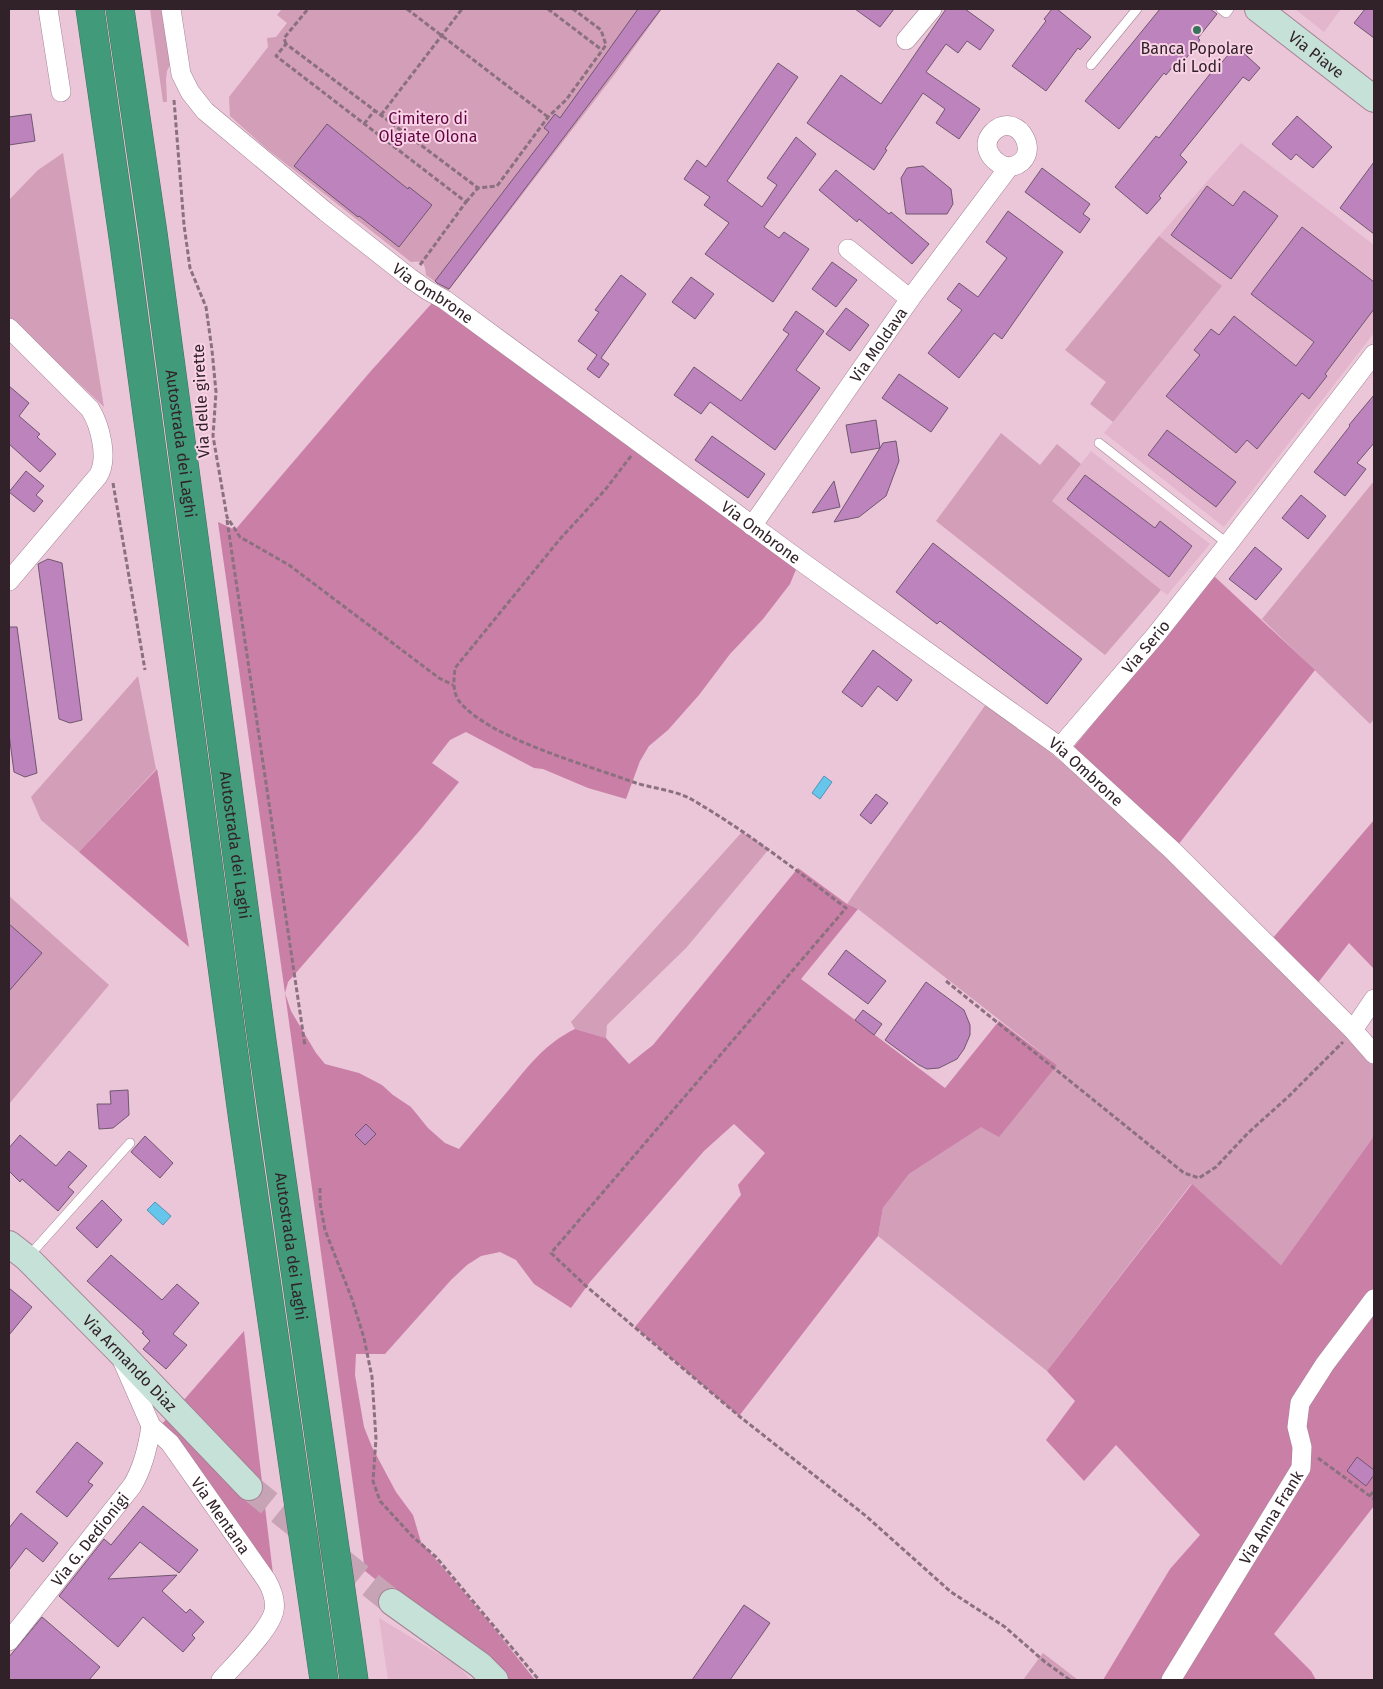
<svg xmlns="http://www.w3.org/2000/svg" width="1383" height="1689" font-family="'Fira Sans',sans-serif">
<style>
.built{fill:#e3b6cd}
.green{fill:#d29eb8}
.forest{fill:#ca7fa7}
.water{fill:#65c5eb;stroke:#5594b1}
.building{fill:#bd83bd;stroke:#705770}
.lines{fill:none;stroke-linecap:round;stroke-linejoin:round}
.secondary-tunnel{stroke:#c6a4b5;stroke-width:26;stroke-dasharray:26 13;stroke-linecap:butt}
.lane-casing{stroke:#a58294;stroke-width:10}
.street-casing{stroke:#a58294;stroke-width:20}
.secondary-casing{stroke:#a58294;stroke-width:28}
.highway-casing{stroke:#3b715f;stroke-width:29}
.path{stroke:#8b717f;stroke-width:3;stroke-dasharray:5 2.5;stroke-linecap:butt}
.lane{stroke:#fff;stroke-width:9}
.street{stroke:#fff;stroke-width:19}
.secondary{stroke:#c6e1d7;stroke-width:26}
.highway{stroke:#419b7b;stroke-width:28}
.poi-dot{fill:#37735c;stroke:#f9d2e5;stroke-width:2}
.labels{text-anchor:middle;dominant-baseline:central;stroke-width:4;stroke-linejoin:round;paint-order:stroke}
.poi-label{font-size:16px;fill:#31222a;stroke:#f9d2e5}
.street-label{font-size:16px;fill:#31222a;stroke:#f9d2e5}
.park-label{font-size:16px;fill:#630544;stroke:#f9d2e5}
</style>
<rect width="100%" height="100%" fill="#ebc5d8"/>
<g class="built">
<polygon points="1295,9 1341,9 1324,32"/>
<polygon points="1241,143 1374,245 1374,333 1224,527 1104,433 1222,286 1159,236"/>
<polygon points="1091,451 1210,544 1167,595 1052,501"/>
<polygon points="379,1618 457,1665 471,1680 388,1680"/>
</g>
<g class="green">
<polygon points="150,9 165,9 171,63 167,71 166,79 167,102 163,102"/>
<path d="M282 9H662L615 74 448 291 426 275C425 263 423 260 411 262L267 149 230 116 229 97 268 47 267 38 276 37 287 23 277 15Z"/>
<polygon points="63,153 104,407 9,317 9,200 38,170"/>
<polygon points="1159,236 1222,286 1113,422 1090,404 1106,382 1065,350"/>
<polygon points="1001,433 1040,465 1057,444 1081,464 1052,501 1161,590 1105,655 936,521"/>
<polygon points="1374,481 1374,719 1370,724 1262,619"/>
<polygon points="138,676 156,769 79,852 41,820 31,797"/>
<polygon points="986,704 1052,754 1168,853 1349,1037 1374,1066 1374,1136 1281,1265 1191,1184 1047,1371 878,1236 883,1208 909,1174 981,1126 1057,1065 858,909 847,904"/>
<polygon points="742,832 769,849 686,948 607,1025 606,1038 575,1029 571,1022"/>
<polygon points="9,896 109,985 9,1104"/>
<polygon points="1043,1653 1078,1680 1023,1680"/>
</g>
<g class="forest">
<path d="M433 302 797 567 790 584 763 619 730 654 699 695 668 730 649 746 640 761 626 799 588 788 543 769 534 768 466 732 450 740 432 763 459 782 421 829 288 982 285 993 291 1011 316 1053 325 1064 359 1073 382 1085 393 1095 411 1107 428 1128 445 1143 459 1149C475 1130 491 1111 507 1092 528 1067 544 1044 575 1029L606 1038 629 1064 653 1045 798 868 847 904 858 909 801 979 945 1088 999 1021 1057 1065 999 1137 981 1127 909 1174 883 1208 878 1236 739 1416 635 1327 741 1195 738 1185 765 1153 734 1124 704 1151 590 1282 571 1308 534 1284 516 1260 500 1252 481 1256 467 1265 451 1280 385 1354H356L355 1375 364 1427 372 1447 396 1492 413 1515 421 1542 489 1622 535 1680H502L365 1571 285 993 218 522 235 530 370 372Z"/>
<polygon points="1214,576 1315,670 1178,845 1073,748"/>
<polygon points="157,769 189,947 79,852"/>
<polygon points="1374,820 1374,969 1349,943 1317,984 1272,939"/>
<polygon points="1374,1136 1374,1506 1274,1634 1311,1671 1316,1680 1103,1680 1170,1569 1200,1535 1116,1445 1084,1481 1046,1440 1075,1401 1047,1371 1192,1184 1281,1265"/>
<polygon points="244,1331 278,1616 157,1429 176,1409"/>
</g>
<g class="water">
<polygon points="824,776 832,782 820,799 812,793"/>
<polygon points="155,1202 171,1216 163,1225 147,1210"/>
</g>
<g class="building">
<polygon points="638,9 661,9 449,289 437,283 435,281 549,132 544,128 555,114 560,118"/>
<polygon points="855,9 894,9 880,27"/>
<polygon points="946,9 965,9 994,30 980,50 967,41 958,53 946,44 926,72 980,109 959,139 936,123 945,109 923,93 885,149 887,150 874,170 807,123 841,75 881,104"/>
<polygon points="1052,9 1057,9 1091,37 1080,50 1078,48 1046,91 1012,66 1046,21 1044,19"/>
<polygon points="1160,9 1210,9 1217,14 1198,38 1200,40 1184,61 1180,58 1166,75 1164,73 1119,129 1085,101"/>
<polygon points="1365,9 1374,9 1374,38 1354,23"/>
<polygon points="1236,46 1260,68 1249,81 1243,77 1180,155 1187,162 1159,196 1161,198 1147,214 1115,187 1156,136 1159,138 1214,69 1215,70"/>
<polygon points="778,63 798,77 727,181 762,207 777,185 767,178 796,137 816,154 764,227 779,238 784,232 809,249 773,302 705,254 729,223 704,205 710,197 684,179 697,160 706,167"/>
<polygon points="31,114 35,141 9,145 9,117"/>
<polygon points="1297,116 1332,147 1313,168 1296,154 1291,160 1272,144"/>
<polygon points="327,124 408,189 409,187 432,205 399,247 359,216 358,217 294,166"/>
<polygon points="1374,162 1374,234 1340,208"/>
<polygon points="923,166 951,189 953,204 947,214 906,214 901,178 907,168"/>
<polygon points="1042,168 1090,204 1083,214 1090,219 1080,233 1025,192"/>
<polygon points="836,170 889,214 891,212 929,244 912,264 859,219 857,222 819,190"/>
<polygon points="1207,186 1233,206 1244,191 1278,216 1231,279 1171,235"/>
<polygon points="1008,211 1063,252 1002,339 994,333 959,378 928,353 962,310 947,299 959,283 978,297 1007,258 986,242"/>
<polygon points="1302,227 1374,282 1374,309 1325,374 1327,376 1309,399 1302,393 1257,449 1247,440 1236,453 1166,396 1200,355 1194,350 1211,329 1219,335 1234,316 1296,366 1314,342 1251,294"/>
<polygon points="832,262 857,280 836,307 812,289"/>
<polygon points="621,275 646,294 601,358 609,364 599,378 587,369 597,355 578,341 599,312 595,310"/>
<polygon points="691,277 714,294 695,319 672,302"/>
<polygon points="846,308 869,325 850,351 826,334"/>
<polygon points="796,311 824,331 796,370 820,388 775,450 710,402 701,414 674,395 694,367 741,401 789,334 783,330"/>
<polygon points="899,374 948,408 931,432 882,398"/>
<polygon points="9,386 29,403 19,416 40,434 37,437 56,454 40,472 9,444"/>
<polygon points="1374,395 1374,443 1357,463 1366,469 1345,496 1314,472 1350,426 1349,425"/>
<polygon points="876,420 880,448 883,443 896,441 899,461 886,496 859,517 834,522 880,448 851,453 846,425"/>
<polygon points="1167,430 1236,482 1216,507 1148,455"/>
<polygon points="712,436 765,474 748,498 695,460"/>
<polygon points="26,471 44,486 36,495 43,501 34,512 9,492"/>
<polygon points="1085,475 1155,528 1160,521 1192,546 1169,577 1067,499"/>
<polygon points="834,481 840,507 812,513"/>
<polygon points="1301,495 1326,516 1308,539 1282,518"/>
<polygon points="933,543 1082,659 1047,704 940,621 937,624 896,592"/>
<polygon points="1255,547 1282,569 1256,600 1229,579"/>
<polygon points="48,559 62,563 82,720 70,723 59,719 38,564"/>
<polygon points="9,627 17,627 37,773 25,777 14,772 9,734"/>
<polygon points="873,650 912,680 897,701 878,686 862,707 842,692"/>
<polygon points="876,794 888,803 871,824 860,815"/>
<polygon points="9,924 42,953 9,991"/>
<polygon points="846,950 886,981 868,1004 828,974"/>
<polygon points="926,982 964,1010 970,1025 970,1035 964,1049 957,1059 939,1068 927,1069 919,1065 885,1040"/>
<polygon points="863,1010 882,1024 874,1035 855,1020"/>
<polygon points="128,1090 129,1115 113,1128 99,1129 97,1104 111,1104 110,1091"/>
<polygon points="366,1124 376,1134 365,1145 355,1135"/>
<polygon points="20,1135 56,1166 69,1151 87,1166 68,1187 74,1192 58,1211 22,1179 20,1182 9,1171 9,1148"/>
<polygon points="145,1136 173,1163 160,1178 131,1152"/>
<polygon points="102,1200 122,1220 97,1248 76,1228"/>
<polygon points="111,1255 162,1300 177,1284 199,1303 173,1334 187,1345 166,1369 143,1349 150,1341 142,1333 144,1332 87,1281"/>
<polygon points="9,1288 32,1307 9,1335"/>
<polygon points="77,1442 103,1463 88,1482 93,1485 67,1517 36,1492"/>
<polygon points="1357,1457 1374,1470 1374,1475 1366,1486 1347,1471"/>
<polygon points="143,1506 198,1550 179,1573 140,1542 108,1579 177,1575 162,1591 186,1613 190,1609 204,1622 192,1635 195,1638 183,1652 143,1617 118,1647 59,1596 104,1539 111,1545"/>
<polygon points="21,1513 58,1543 43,1562 26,1548 9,1570 9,1528"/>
<polygon points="744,1605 770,1623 730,1680 692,1680"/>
<polygon points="42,1617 100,1667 89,1680 9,1680 9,1657"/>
</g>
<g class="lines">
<polyline class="secondary-tunnel" points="249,1487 392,1602"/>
<defs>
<g id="lane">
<polyline points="1221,9 1226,13 1229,9"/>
<polyline points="1091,65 1137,9"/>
<polyline points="1099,443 1228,544"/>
<polyline points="28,1257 130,1143"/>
</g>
<g id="street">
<polyline points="48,9 61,92"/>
<path id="s1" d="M171 9 181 74 190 92 205 111 326 212 410 278 427 290 445 300 802 562 1060 747 1172 850 1353 1030 1374 1054"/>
<polyline points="906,40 932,9"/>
<polyline points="848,249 910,299"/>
<path d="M9 328 90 409C100 425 109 459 98 476L9 581"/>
<path id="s2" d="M752 526 910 299 1009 167C1047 161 1018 106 992 133 979 147 994 165 1009 167"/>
<path id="s3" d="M1060 747 1155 636 1228 544 1374 354"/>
<polyline points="1353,1030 1374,999"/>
<path id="s4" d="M123 1362 151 1426 170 1443 267 1581C272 1590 276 1600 274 1611 270 1630 234 1665 221 1680"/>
<path id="s5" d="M9 1641 132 1486C143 1468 148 1447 151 1426"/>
<path id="s6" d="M1171 1680 1301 1468 1302 1447 1297 1427 1300 1403 1325 1364 1374 1299"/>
</g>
<g id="secondary">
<path id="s7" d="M1258 9 1374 99"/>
<path id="s8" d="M9 1244 27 1258 117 1349 249 1487"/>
<polyline points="392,1602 480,1665 495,1680"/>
</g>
<g id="highway">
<polyline points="90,9 124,244 243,1121 324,1680"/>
<path id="s9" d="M120 9 153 233 262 1041 354 1680"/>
</g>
</defs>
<use href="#lane" class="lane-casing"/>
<use href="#street" class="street-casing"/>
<use href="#secondary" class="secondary-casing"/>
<use href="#highway" class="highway-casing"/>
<g class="path">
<polyline points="407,9 548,117"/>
<polyline points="548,9 602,50"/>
<polyline points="286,44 284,38 308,9"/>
<polyline points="174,100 184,225 190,268 206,307 212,350 216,392 213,436 227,517 240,537 289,565 439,678 453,685"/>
<polyline points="381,115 462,9"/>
<polyline points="364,124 375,110"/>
<polyline points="466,202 478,188"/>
<polyline points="420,265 466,202 276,56 286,44 478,188 497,186 548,117 566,100 606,45 601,30 573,9"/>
<path d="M631 456 605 490 560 539 455 668C454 679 452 691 459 701 488 738 587 765 633 782 650 788 675 790 691 799 746 831 796 870 846 908L551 1253 586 1286 739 1416 866 1516 951 1592 1005 1627 1045 1662 1070 1680"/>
<polyline points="113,483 145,670"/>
<polyline points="227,520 305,1046"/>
<polyline points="946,981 1184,1173 1199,1178 1216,1167 1248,1133 1289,1096 1343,1042"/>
<polyline points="320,1188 320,1203 325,1230 352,1299 364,1338 372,1377 376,1439 373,1481 380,1501 412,1536 436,1557 539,1680"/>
<polyline points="1318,1458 1374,1499"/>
<polyline points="1370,1496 1374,1490"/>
</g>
<use href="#lane" class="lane"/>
<use href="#street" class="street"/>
<use href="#secondary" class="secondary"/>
<use href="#highway" class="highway"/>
</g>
<circle class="poi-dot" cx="1197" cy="30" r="5"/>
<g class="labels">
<g class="poi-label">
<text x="1197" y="48">Banca Popolare<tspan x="1197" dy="18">di Lodi</tspan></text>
</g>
<g class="street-label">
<text stroke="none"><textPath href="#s7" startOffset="74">Via Piave</textPath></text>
<text stroke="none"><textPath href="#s1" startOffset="402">Via Ombrone</textPath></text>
<text stroke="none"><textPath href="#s2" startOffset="221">Via Moldava</textPath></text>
<text transform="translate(201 401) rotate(-93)">Via delle girette</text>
<text stroke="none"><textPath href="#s9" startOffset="439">Autostrada dei Laghi</textPath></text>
<text stroke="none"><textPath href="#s1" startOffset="808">Via Ombrone</textPath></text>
<text stroke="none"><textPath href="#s3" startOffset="132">Via Serio</textPath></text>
<text stroke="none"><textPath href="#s1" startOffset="1212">Via Ombrone</textPath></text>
<text stroke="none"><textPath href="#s9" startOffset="844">Autostrada dei Laghi</textPath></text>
<text stroke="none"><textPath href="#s9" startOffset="1249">Autostrada dei Laghi</textPath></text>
<text stroke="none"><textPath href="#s8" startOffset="170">Via Armando Diaz</textPath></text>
<text stroke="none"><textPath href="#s4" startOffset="184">Via Mentana</textPath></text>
<text stroke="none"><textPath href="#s6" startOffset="191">Via Anna Frank</textPath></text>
<text stroke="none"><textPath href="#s5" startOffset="130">Via G. Dedionigi</textPath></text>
</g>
<g class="park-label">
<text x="428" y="118">Cimitero di<tspan x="428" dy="18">Olgiate Olona</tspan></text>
</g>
</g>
<rect width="1383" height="1689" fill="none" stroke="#31222a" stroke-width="20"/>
</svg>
